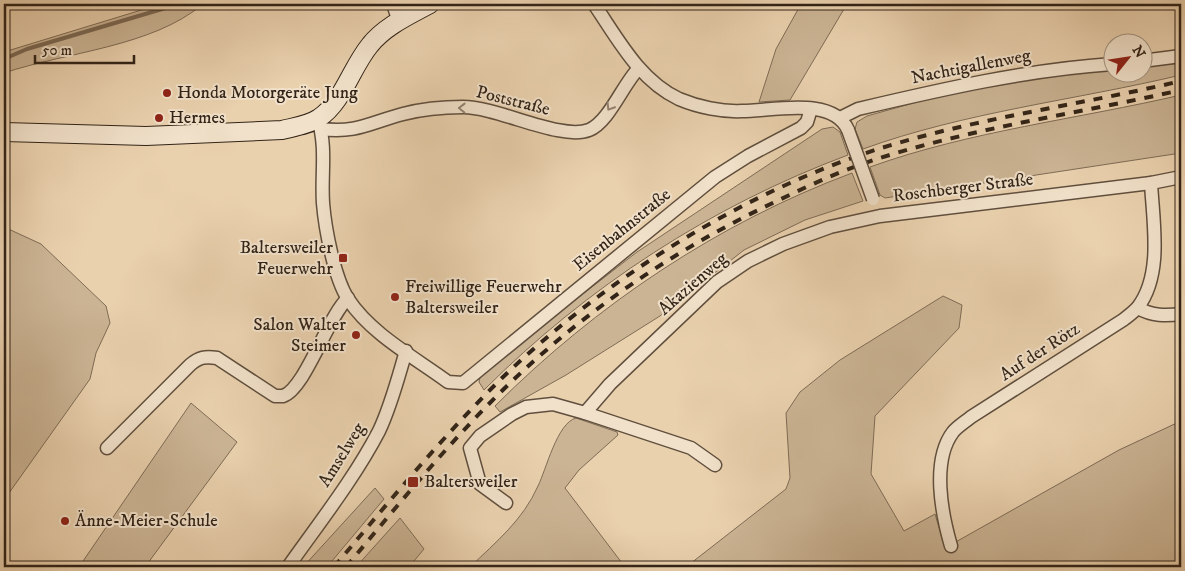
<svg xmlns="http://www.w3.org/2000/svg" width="1185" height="571" font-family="'IM FELL DW Pica',serif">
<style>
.green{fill:#cbb494;stroke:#7e6c56}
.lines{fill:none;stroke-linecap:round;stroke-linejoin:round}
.stream{stroke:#7b6853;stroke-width:4}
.minor-casing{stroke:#604f3e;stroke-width:15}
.secondary-casing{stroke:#322418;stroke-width:20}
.minor{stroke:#f1e1ca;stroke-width:12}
.secondary{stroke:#f1e1ca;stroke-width:18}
.rail{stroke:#322418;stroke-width:4;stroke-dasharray:9 9;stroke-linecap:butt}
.minor-bridge-casing{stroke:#604f3e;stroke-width:15;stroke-linecap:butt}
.minor-bridge{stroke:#f1e1ca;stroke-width:12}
.oneway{stroke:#928271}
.poi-dot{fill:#8f2418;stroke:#f1e1ca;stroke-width:2}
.labels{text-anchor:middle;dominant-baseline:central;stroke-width:4;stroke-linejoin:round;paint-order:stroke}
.street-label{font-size:18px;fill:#322418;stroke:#f1e1ca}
.poi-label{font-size:18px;fill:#322418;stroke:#f1e1ca;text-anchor:start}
</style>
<rect width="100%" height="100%" fill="#ead1ae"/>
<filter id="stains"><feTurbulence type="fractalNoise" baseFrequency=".004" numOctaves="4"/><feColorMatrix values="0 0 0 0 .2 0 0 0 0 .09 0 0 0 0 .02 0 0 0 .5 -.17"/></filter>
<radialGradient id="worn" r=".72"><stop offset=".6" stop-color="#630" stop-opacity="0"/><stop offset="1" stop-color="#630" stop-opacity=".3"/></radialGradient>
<g class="green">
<path d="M161 4H203C152 47 66 52 4 73V52Z"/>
<polygon points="801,4 847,4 790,100 759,102 776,49"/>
<path d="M1181 63V75C1076 100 965 112 863 149L855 129 857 122 867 116 949 93 1058 73 1112 69V72H1142L1143 67Z"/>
<path d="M1181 95V153L885 198 880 195 870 167C970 131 1078 119 1181 95Z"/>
<path d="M833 127 840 132 848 155C711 206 587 287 484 390L479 382 481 373 637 252 822 129Z"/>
<path d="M852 173 863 201 805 220 744 250 660 316 566 375 500 412 495 406C596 305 718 223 852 173Z"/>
<polygon points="4,227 41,244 106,306 110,323 96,353 90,379 4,500"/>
<polygon points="943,296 962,305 959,328 875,416 871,474 904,531 935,514 945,548 1119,450 1181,421 1181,567 686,567 786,489 790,478 786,413 800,392 840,360"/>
<polygon points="191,403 237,442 145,567 79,567"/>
<path d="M576 418 617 432 618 435 579 470 565 488 625 567H470C496 542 523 520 538 486 546 470 557 423 576 418Z"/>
<polygon points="375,488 384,499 327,567 303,567"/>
<polygon points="400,518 424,549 409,567 356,567"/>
</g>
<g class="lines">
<polyline class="stream" points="4,59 27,49 179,4"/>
<defs>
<g id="minor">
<polyline points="393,4 399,22"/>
<path d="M594 4C618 39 639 80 679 99 698 107 722 112 742 111 773 111 833 96 848 130"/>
<polyline points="1142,61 1181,56"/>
<path d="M840 118 858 109C943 89 1026 70 1112 64"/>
<path d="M318 119C327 148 321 174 323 203 325 228 334 277 348 299 371 334 414 357 448 382L463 383 715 177 748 156 801 128 807 122 811 109"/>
<path d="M321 129C358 133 369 123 403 114 422 109 443 107 463 107 498 107 561 141 589 130 609 122 623 84 639 68"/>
<path d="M1138 308C1152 316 1166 316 1181 314"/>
<polyline points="585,413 610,384 717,282 748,261 783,244 830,227 880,216 1151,183 1181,177"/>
<path d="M107 448 190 365C199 357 206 356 217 358L275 396C278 396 281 396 283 396 305 389 328 316 348 298"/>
<polyline points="506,503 480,484 470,448 480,436 512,414 526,407 553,404 585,413 691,448 715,465"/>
<path d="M951 546C942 515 931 461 953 432 958 426 965 422 971 417L1123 320C1128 316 1134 312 1138 307 1163 274 1153 222 1151 183"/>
<path d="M288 567C319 523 354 479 379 431 391 406 398 378 406 351"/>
</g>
<path id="secondary" d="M4 132 146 136 282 130C294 127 309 125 319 118 343 102 351 68 370 45 385 26 410 15 430 4"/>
</defs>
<use href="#minor" class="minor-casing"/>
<use href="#secondary" class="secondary-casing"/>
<use href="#minor" class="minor"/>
<use href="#secondary" class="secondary"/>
<g class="rail">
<path d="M334 567C388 503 442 437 502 378 605 279 740 194 875 150 975 118 1080 105 1181 81"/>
<path d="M346 567C398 505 450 441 508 385 588 308 679 247 779 200 812 184 845 169 880 158 978 127 1081 113 1181 90"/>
</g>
<defs>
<polyline id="minor-bridge" points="848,130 873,199"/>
</defs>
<use href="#minor-bridge" class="minor-bridge-casing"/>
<use href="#minor-bridge" class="minor-bridge"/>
</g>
<defs><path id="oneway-chevron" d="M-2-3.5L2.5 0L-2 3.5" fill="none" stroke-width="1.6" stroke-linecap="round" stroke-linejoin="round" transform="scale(1.25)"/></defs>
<g class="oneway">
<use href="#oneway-chevron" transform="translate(610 107) rotate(122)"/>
<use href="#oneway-chevron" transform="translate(462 108) rotate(-179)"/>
</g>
<g class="poi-dot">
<circle cx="167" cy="93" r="5"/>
<circle cx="159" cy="118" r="5"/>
<rect x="338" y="253" width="10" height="10" rx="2.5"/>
<circle cx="395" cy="297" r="5"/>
<circle cx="356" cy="335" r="5"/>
<rect x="407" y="476" width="12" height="12" rx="2.5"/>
<circle cx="65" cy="521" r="5"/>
</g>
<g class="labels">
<g class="street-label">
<text transform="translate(971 67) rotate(-11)">Nachtigallenweg</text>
<text transform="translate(513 101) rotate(14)">Poststraße</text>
<text transform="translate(963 188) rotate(-7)">Roschberger Straße</text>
<text transform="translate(622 230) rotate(-39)">Eisenbahnstraße</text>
<text transform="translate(693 284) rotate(-41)">Akazienweg</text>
<text transform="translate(1040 352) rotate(-33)">Auf der Rötz</text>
<text transform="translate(342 455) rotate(-58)">Amselweg</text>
</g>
<g class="poi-label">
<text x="177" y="93">Honda Motorgeräte Jung</text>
<text x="169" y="118">Hermes</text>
<text x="333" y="248" text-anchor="end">Baltersweiler<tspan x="333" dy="21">Feuerwehr</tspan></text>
<text x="405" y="287">Freiwillige Feuerwehr<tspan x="405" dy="21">Baltersweiler</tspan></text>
<text x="346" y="325" text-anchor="end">Salon Walter<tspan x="346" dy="21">Steimer</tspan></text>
<text x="424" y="482">Baltersweiler</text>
<text x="75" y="521">Änne-Meier-Schule</text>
</g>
</g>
<rect width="1185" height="571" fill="none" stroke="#ead1ae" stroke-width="20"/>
<rect x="5" y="5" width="1175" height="561" fill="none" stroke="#322418" stroke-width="2.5"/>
<rect x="10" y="10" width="1165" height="551" fill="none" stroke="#322418"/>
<g transform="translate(1128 58) rotate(60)"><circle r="24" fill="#f1e1ca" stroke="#a59583"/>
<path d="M0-4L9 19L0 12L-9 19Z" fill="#8f2418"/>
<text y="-8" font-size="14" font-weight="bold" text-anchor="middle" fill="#322418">N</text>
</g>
<path d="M35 55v8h99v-8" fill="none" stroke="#322418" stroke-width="2.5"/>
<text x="42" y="55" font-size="15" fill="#322418" stroke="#f1e1ca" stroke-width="4" paint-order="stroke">50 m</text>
<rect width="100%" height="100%" filter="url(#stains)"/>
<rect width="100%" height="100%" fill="url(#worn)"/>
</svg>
